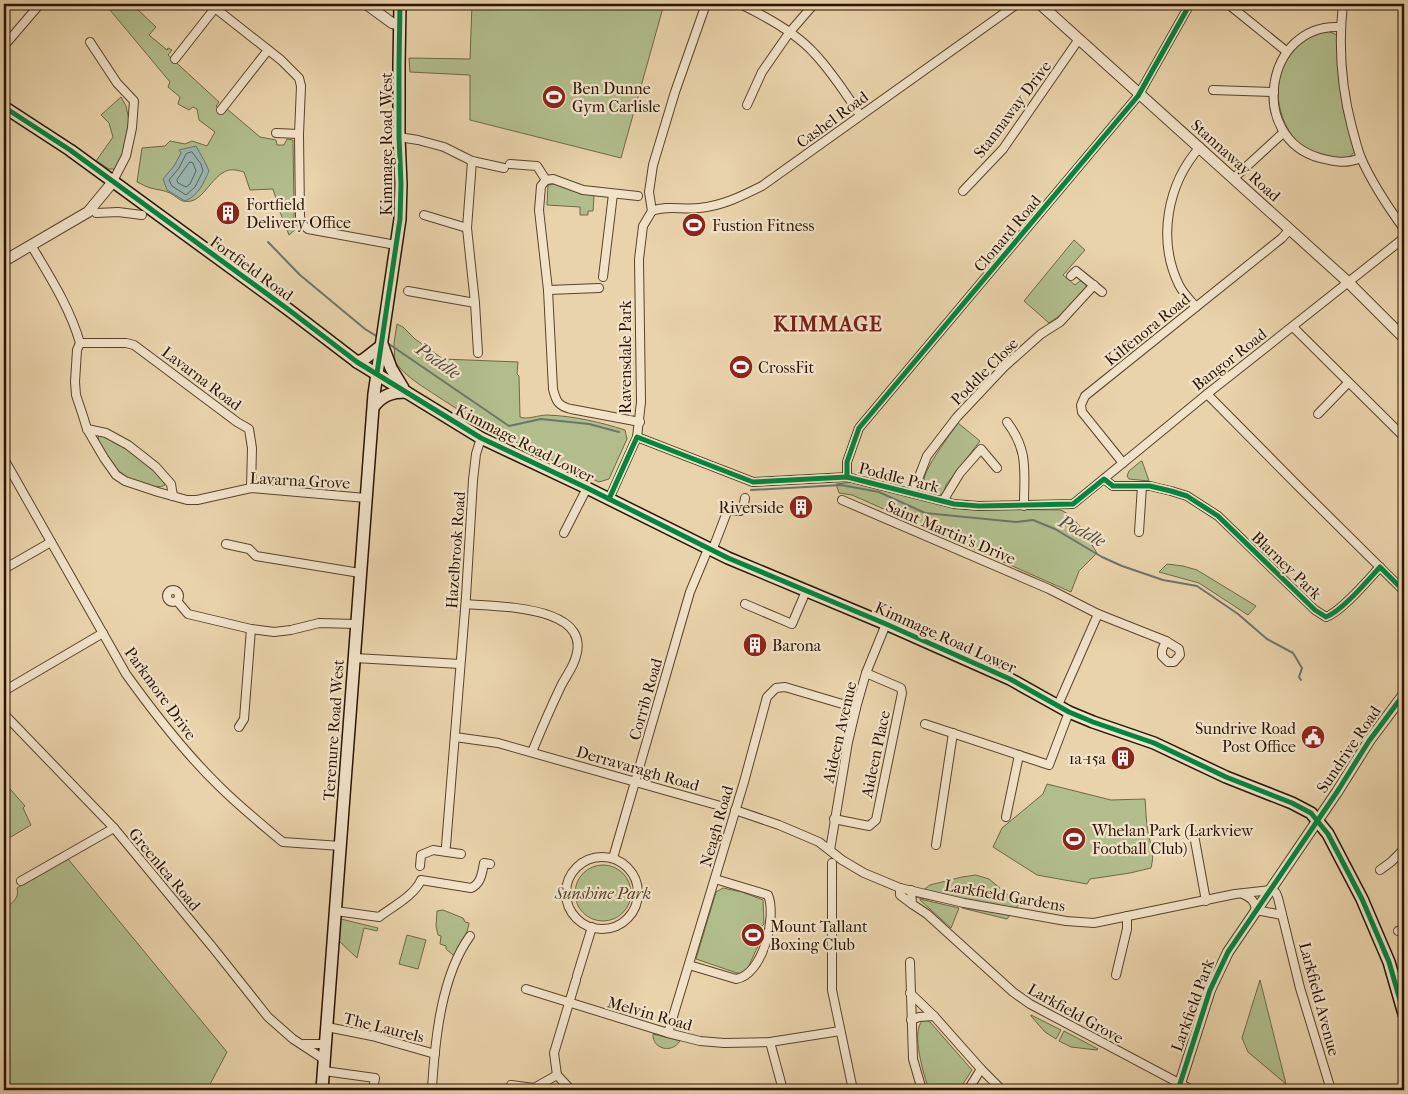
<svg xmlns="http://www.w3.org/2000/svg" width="1408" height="1094" font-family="'IM FELL French Canon',serif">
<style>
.green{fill:#b1be8c;stroke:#6e6846}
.water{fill:#9ab6b2;stroke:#6d756b}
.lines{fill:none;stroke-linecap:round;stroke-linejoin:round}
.shore{stroke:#626459;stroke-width:1}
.stream{stroke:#6d756b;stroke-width:2}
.minor-casing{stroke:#5a432a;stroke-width:10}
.tertiary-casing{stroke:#5a432a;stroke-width:12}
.secondary-casing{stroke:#2a1300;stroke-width:14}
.minor{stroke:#f1e2c8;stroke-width:8}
.tertiary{stroke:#f1e2c8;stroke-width:10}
.secondary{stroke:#f1e2c8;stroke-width:11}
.cycleway-casing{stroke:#f1e2c8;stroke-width:8}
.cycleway{stroke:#00873e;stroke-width:5}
.labels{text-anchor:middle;stroke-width:4.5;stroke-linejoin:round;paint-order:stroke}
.poi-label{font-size:16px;fill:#2a1300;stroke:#f1e2c8;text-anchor:start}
.street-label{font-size:16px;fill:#2a1300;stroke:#f1e2c8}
.park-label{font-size:16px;font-style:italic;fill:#52462a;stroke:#f1e2c8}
.water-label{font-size:18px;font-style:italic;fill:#514c3e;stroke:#f1e2c8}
.district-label{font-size:21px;font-weight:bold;letter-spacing:1px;fill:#7a1f14;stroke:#f1e2c8}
</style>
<rect width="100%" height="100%" fill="#e9d3aa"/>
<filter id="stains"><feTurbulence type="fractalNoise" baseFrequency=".004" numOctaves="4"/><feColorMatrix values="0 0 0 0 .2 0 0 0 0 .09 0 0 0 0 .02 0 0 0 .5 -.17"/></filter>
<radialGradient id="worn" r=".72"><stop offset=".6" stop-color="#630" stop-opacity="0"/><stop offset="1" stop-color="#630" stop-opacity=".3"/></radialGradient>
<g class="green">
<path d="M105,4L134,6L156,27L149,35L167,50L168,48L172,50L168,55L219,102L216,106L224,113L227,109L260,137L276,140L277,145H284L287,139L293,140L294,211V221L297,228L289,235L280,212L273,189L250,190L244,172C240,171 234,169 229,170C210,175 203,206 183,201C179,200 174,195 170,193C164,190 157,190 151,188C146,187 142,184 137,182L142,148L165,146L170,141L185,144L192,141L207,146L215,132L199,120L197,109L193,107L189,110L178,104L180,97L168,87L170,82Z"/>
<path d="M472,4H664L621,158L470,120V75L410,72L409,58L470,59Z"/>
<path d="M1328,31L1337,35L1339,74L1344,111L1356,150C1348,161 1339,161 1326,156C1319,154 1310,152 1304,148C1272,122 1267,65 1304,41C1312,36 1319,32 1328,31Z"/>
<path d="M121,97L126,106L129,120L124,153L115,169H109L96,161L113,137L109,123L101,115Z"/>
<path d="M555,184L594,196L593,211H588V215H580V207L547,205L548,185Z"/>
<path d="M1074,240L1085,250L1063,275L1075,285L1080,281L1086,282V288L1065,312L1049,323L1024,301Z"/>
<path d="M397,324L403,327L415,339L443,359L518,362L517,374L519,376L520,417C528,420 538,415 547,415C574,416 600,422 625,430L627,439L609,479L599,482C543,457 488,430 437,396C422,386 406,377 395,362L394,343Z"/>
<path d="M958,423L980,441L946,485L943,495L926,489C925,487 924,484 924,481C924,468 950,435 958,423Z"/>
<path d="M99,435C118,437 159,468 165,485C155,491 130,480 121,473C112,466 106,454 100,444L98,439Z"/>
<path d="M1141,461H1142L1149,481L1129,479L1127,476L1129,471Z"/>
<path d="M863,481L884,485L945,506L965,509L1061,510C1077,517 1088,539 1097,553L1079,571L1071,592L852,495L839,493L836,484Z"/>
<path d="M1167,564L1183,566L1197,570L1256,606L1248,615L1199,583L1159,572Z"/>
<path d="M4,782L25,806L23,808L31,825L4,841Z"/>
<path d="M1047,784L1111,800L1145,799C1146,810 1146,821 1148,832C1151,848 1155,851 1151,868L1130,873L1090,879L1087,884L1037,875L993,847L1002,828L1043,794Z"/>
<path d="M68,859L227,1052L207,1090H4V910C11,903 20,899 17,888Z"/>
<circle cx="603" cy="893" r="28"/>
<path d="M976,875L989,879L1019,904L1007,919L962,908L960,905L914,897L930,885L962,877Z"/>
<path d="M723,888L742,892L763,900L764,924L760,928L748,926L745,942L758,946L745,974L737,973L696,959L716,892Z"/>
<path d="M920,899L959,908L951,928L920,900Z"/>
<path d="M443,910L463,918L465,922L469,923C468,934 460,944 456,955H453L446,949V946L440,944L441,936L438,935L436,926L437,911Z"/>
<path d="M341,919L378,928L377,931L364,928L357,958L339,941Z"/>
<path d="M407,935L426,940L418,969L399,964Z"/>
<path d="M1260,980L1286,1084L1248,1052L1242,1038Z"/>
<path d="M1031,1015L1061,1030L1056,1039L1045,1032L1031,1016Z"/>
<path d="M926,1020L930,1022L972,1070L959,1090H929C924,1075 911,1034 922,1021Z"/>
<path d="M1064,1031L1098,1049L1097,1050L1071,1047L1059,1041Z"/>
<path d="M653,1034L680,1041C672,1054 652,1049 653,1034Z"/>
</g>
<path class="water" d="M196,146L205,162L209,171C203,184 199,195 185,201L167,190L163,179L174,166L181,153L179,150Z"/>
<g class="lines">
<g class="shore">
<path d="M192,152L201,164L203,171L195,187L186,195L172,186L169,180L179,168L186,154Z"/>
<path d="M190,162L193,163L196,171L190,184L186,187L178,183L177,180Z"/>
</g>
<g class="stream">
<path d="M268,242L300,275L365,329L378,337"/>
<path d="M386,342L509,426L541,419L589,424L619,432"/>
<path d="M751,490L841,485L879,492L925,513L1016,522L1033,520L1055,529L1102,557L1122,566L1163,580L1197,586L1238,614L1267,639L1293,653L1302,668L1299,677L1301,680"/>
</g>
<g class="minor-casing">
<g id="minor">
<path d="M210,4L281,60L299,78L301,86L299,134L300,217L303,225L308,229L396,245"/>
<path d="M740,4C765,16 796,33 814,53C832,72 846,94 860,115"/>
<path d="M1228,4L1286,51"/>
<path d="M1343,4C1338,48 1341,86 1352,128C1355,138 1357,148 1361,158C1372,183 1388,207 1404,229"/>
<path d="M1340,27C1265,23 1247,138 1320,158C1335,162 1346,164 1361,158"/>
<path d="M90,42L117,83L134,101L132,128L126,156L112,183"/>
<path d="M4,46L40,4"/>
<path d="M175,59L215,8"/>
<path d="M1213,90L1274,92"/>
<path d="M747,105L762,72L789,33L814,4"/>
<path d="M221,110L268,50"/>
<path d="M276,133L299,134"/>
<path d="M399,137L418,140L444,147L472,161L504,168"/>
<path d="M472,161L467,228L475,303L478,353"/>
<path d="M510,164L537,166L546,180"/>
<path d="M1234,178L1283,133"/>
<path d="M546,180L541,186L539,210L548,290L553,389C556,401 558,406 571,409L640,422"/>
<path d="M546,180L553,179L583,190L638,196"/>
<path d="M963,191L1003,149L1079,39"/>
<path d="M92,208L96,213L118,212L142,215"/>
<path d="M652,211C666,205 684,210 699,208C722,206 742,196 762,186L1017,4"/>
<path d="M652,211L649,192L653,165L675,92L706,4"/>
<path d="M424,215L467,228"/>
<path d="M31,245C50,277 70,308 80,343L77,350L75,382L76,395L83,416L87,429L104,458L116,475L125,481L158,492L187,500H197L251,488L366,498"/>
<path d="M1071,276L1076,271L1102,292"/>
<path d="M603,277L613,194"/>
<path d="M548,290L599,288"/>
<path d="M408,291L475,303"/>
<path d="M1196,307C1190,300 1183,293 1179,285C1157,240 1167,184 1200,147"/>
<path d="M1293,327L1404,437"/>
<path d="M80,343H126L134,345L237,422L249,429L252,448L251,488"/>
<path d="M1207,394L1298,486L1404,591"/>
<path d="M1318,414L1348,383"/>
<path d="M1007,422C1029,451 1024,471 1024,506"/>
<path d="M87,429L106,433L128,445L156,467L171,484L173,496"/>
<path d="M637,437L753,482L847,477L954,504L979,506L1073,504L1207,394L1404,238"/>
<path d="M4,459L126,674C154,713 184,752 219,786C238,805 259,822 279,839L283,842L341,846"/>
<path d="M1123,463L1082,412L1081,405L1085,396L1282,238L1290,229"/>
<path d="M847,477V462L859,428L1138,96L1190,4"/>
<path d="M1104,479L1113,486H1150L1171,491L1187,496L1218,516L1315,610L1326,617C1342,611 1368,580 1380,567"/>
<path d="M913,492L927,456L957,417L1004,367L1041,334L1060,322L1094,285"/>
<path d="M609,499L637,437L641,402L639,259L643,226L652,211"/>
<path d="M842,500L1049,589L1098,614L1166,641"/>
<path d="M943,501L960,473L981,449L997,468"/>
<path d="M1139,532L1142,486"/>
<path d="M564,533L587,488"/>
<path d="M226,544L249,549L256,556L360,573"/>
<path d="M712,551L727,512L730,510L740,511L743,509L745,498"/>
<path d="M4,569L51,542"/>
<circle cx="173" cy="596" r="6"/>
<path d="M177,601L188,614L251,629L274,632L291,630L319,623L357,624"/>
<path d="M466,604C498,607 598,605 574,662C571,670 565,678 561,686C551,707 541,730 532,752"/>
<path d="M745,604L792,624L806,591"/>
<path d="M1166,641L1179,649L1180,655L1174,662H1168L1162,656V650Z"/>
<path d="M355,658L460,664"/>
<path d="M4,691L103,633"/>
<path d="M1058,705L1098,614"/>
<path d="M4,714L114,828L214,949L268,1017L293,1039L325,1060"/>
<path d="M925,724L1049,765L1069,712"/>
<path d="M239,727L244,719L251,629"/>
<path d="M455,737L498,743L724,807"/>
<path d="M735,810L779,825L819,842L842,860L864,873L900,888L964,903L1066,921L1094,923L1235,894L1271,890L1276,893L1278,898L1300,988L1331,1090"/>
<path d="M1006,817L1019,755"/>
<path d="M834,819L869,826L876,820L902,693L901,688L866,673"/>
<path d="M1194,835L1206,901"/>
<path d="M936,845L953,733"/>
<path d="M446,846L466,597L473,480L476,454L481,438"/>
<path d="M830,850L848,742L856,708L866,673L886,624"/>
<circle cx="602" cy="893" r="36"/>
<path d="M613,858L690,592L708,549"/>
<path d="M832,863V990L853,1090"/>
<path d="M420,866L421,855L433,850L461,854"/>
<path d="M1380,870L1391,862L1404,849"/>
<path d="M21,881L114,828"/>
<path d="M900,888V895L912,904"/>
<path d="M911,890L912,904L927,914L1013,992L1030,1004L1192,1090"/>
<path d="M1243,894C1251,898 1255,901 1256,910L1282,915"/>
<path d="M336,911L379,917C392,907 415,895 421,880L471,888C481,884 482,873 484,863L490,864"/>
<path d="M1398,931L1404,928"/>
<path d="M910,962L913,1059L922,1090"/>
<path d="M689,965L736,979C763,975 777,917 768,895L715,879"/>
<path d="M1116,975L1127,929V916"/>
<path d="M577,976L592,927"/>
<path d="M1395,978L1404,987"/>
<path d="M526,989L668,1033L700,1041L724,1043L770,1042L840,1031"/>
<path d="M910,993L934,1016L981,1069L1002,1090"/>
<path d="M911,1020L919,1017L934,1016"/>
<path d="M327,1027L372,1036L435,1054"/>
<path d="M668,1033L744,782L767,697L776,688L785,687L856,708"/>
<path d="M770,1042L783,1090"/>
<path d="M304,1044H326"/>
<path d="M324,1071L375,1078L373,1090"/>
<path d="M511,1085L534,1088L557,1075"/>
<path d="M432,1088C435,1040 441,976 470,936"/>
<path d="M571,1090L557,1075L554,1053L576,980"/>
<path d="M968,1090L981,1069"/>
</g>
</g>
<g class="tertiary-casing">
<g id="tertiary">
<path d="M366,4L392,23L400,25"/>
<path d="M1040,4L1348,282L1404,338"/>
<path d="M4,261L88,212L112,183"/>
<path d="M1178,1090L1210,990L1228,952L1337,792L1369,741L1404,694"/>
</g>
</g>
<g class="secondary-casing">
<g id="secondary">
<path d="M4,107L70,150L289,310L357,362L481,438L587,488L728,558L886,624L1010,679L1069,712L1093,722L1154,743L1226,777L1292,803L1311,813L1328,834L1362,899L1389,962L1404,1014"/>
<path d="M382,344L391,368L403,388"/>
<path d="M357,362L363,360L381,346"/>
<path d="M374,406C383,395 392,392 406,392"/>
<path d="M322,1090L374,394L400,219L401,184L399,137V65L400,4"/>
</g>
</g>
<use href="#minor" class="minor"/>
<use href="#tertiary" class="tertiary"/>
<use href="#secondary" class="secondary"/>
<g class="cycleway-casing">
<g id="cycleway">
<path d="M4,107L70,150L289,310L357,362L481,438L587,488L728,558L886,624L1010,679L1069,712L1093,722L1154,743L1226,777L1292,803L1311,813L1328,834L1362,899L1389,962L1404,1014"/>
<path d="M377,373L400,219L401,184L399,137V65L400,4"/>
<path d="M847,477V462L859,428L1138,96L1190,4"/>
<path d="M609,499L637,437L753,482L847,477L954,504L979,506L1073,504L1104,479L1113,486H1150L1171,491L1187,496L1218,516L1315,610L1326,617C1342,611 1368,580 1380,567L1404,591"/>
<path d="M1178,1090L1210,990L1228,952L1337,792L1369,741L1404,694"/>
</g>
</g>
<use href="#cycleway" class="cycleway"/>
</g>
<defs>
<g id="stadium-disc" transform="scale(1.25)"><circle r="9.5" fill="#8f2418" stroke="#f1e2c8"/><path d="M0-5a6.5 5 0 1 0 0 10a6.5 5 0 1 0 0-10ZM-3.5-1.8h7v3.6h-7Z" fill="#fff"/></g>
<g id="building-disc" transform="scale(1.25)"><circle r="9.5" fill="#8f2418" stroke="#f1e2c8"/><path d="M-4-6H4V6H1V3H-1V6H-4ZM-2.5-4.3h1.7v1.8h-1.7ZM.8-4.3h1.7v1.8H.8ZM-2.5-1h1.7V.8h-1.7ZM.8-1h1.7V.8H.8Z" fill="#fff"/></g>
<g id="civic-disc" transform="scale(1.25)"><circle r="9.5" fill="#8f2418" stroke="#f1e2c8"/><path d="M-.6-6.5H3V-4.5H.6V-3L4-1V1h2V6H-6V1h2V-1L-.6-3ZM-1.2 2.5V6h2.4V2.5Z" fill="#fff"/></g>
</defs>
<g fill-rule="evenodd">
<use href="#stadium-disc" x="554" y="97"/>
<use href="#building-disc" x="228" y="213"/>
<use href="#stadium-disc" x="694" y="225"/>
<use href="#stadium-disc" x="741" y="367"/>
<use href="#building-disc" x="801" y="507"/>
<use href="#building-disc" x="755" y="645"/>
<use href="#civic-disc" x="1313" y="737"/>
<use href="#building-disc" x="1123" y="758"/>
<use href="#stadium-disc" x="1074" y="839"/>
<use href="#stadium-disc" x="753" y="935"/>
</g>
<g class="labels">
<g class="poi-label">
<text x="572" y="94">Ben Dunne<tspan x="572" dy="18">Gym Carlisle</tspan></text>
<text x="246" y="210">Fortfield<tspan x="246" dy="18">Delivery Office</tspan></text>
<text x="712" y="231">Fustion Fitness</text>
<text x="758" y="373">CrossFit</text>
<text x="784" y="513" text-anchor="end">Riverside</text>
<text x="772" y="651">Barona</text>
<text x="1296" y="734" text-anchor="end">Sundrive Road<tspan x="1296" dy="18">Post Office</tspan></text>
<text x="1106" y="764" text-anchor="end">1a-15a</text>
<text x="1092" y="836">Whelan Park (Larkview<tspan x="1092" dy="18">Football Club)</tspan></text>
<text x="770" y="932">Mount Tallant<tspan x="770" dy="18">Boxing Club</tspan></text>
</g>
<g class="street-label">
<text transform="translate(1012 109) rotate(-53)" y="6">Stannaway Drive</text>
<text transform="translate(832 119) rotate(-36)" y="6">Cashel Road</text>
<text transform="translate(386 144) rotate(-90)" y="6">Kimmage Road West</text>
<text transform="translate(1236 160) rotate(42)" y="6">Stannaway Road</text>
<text transform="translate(1007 233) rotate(-50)" y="6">Clonard Road</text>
<text transform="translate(252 268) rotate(36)" y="6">Fortfield Road</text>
<text transform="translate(1147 329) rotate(-39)" y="6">Kilfenora Road</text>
<text transform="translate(625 357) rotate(-90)" y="6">Ravensdale Park</text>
<text transform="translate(1229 359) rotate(-38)" y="6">Bangor Road</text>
<text transform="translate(984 371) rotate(-45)" y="6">Poddle Close</text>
<text transform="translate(202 378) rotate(37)" y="6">Lavarna Road</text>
<text transform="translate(525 443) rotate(27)" y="6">Kimmage Road Lower</text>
<text transform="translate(899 477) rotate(14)" y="6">Poddle Park</text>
<text transform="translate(300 480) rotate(3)" y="6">Lavarna Grove</text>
<text transform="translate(951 532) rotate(23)" y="6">Saint Martin's Drive</text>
<text transform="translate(455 550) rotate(-86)" y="6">Hazelbrook Road</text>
<text transform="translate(1287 565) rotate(44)" y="6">Blarney Park</text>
<text transform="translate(946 637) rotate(24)" y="6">Kimmage Road Lower</text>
<text transform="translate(161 693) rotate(54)" y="6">Parkmore Drive</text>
<text transform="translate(645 699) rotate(-74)" y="6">Corrib Road</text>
<text transform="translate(333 730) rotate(-86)" y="6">Terenure Road West</text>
<text transform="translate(839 732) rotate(-77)" y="6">Aideen Avenue</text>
<text transform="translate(1348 749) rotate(-56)" y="6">Sundrive Road</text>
<text transform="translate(875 754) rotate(-78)" y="6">Aideen Place</text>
<text transform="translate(638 768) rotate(16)" y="6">Derravaragh Road</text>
<text transform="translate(716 826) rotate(-74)" y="6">Neagh Road</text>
<text transform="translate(165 869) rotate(50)" y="6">Greenlea Road</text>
<text transform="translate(1005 895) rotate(10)" y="6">Larkfield Gardens</text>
<text transform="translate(1320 999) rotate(75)" y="6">Larkfield Avenue</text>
<text transform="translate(1192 1005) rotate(-70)" y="6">Larkfield Park</text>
<text transform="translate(650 1013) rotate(16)" y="6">Melvin Road</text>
<text transform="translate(1076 1013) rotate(29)" y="6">Larkfield Grove</text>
<text transform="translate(384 1027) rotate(14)" y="6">The Laurels</text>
</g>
<g class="park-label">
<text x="603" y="899">Sunshine Park</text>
</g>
<g class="water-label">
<text transform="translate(438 361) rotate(35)" y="6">Poddle</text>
<text transform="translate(1082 531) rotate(27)" y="6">Poddle</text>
</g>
<g class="district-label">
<text x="828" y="331">KIMMAGE</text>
</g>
</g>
<rect width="1408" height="1094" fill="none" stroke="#e9d3aa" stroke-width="20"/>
<rect x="5" y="5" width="1398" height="1084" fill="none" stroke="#2a1300" stroke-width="2.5"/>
<rect x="10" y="10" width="1388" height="1074" fill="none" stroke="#2a1300"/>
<rect width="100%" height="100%" filter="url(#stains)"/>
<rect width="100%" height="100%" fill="url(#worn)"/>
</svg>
